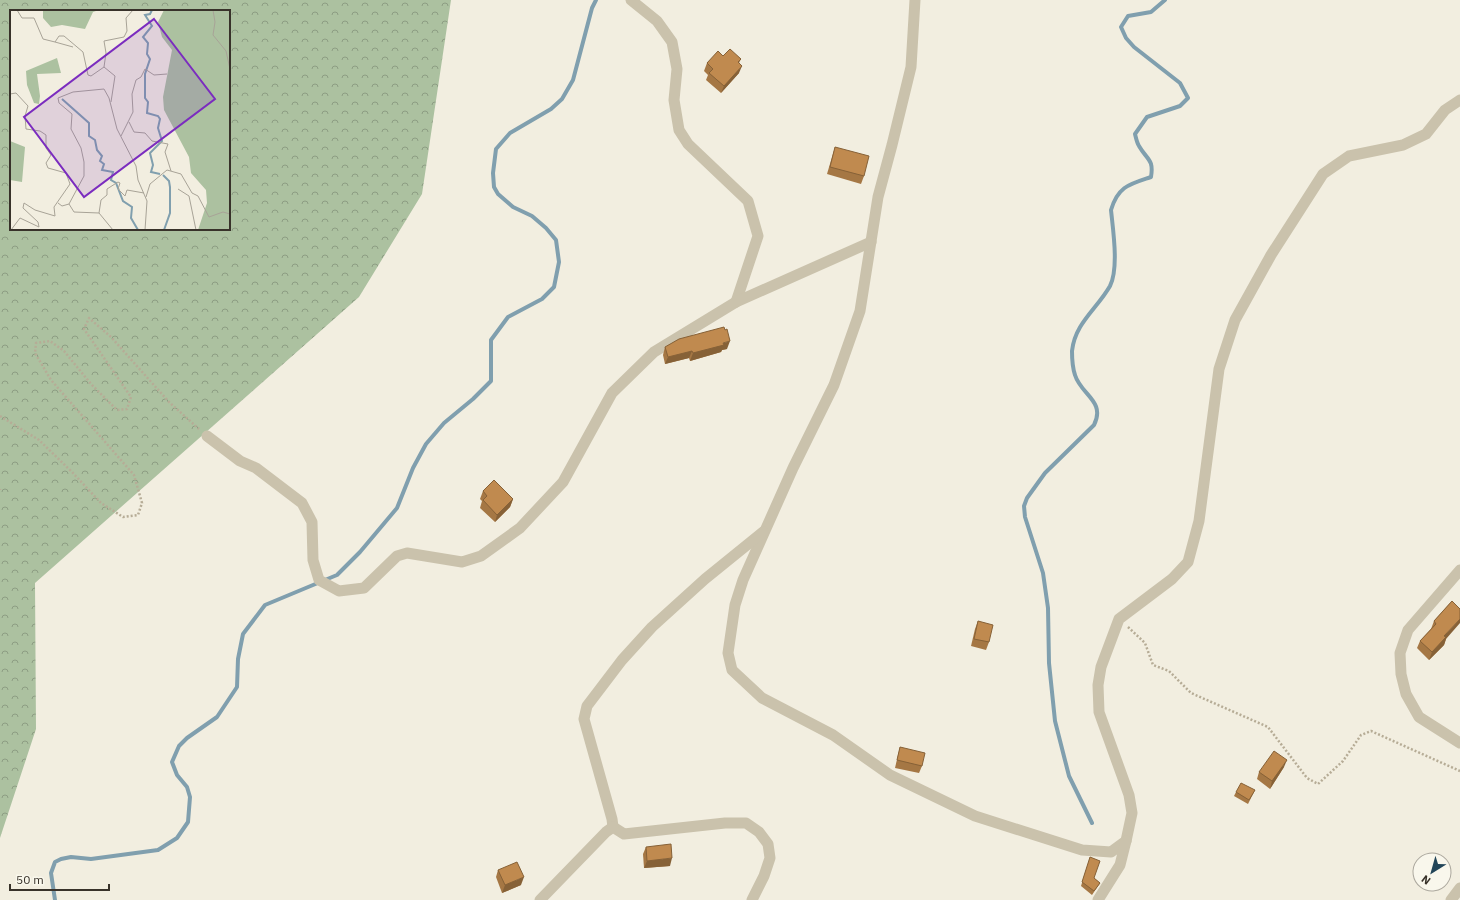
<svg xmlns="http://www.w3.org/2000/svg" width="1460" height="900" font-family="'IBM Plex Sans',sans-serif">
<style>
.forest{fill:url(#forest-crowns);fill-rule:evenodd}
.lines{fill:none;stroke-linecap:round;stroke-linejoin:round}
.stream{stroke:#809fae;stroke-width:4}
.path{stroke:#b6ac96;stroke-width:2.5;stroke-dasharray:2 2;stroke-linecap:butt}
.minor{stroke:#cac2ac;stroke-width:11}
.wall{fill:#a57744}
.shaded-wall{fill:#866137}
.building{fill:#c08a4f;stroke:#866137}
.inset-river{fill:none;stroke:#809fae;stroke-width:2}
.inset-road{fill:none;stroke:#a8a397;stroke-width:1}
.view{fill:#7b2cbf;fill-opacity:0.15;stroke:#7b2cbf;stroke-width:2}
.inset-edge{fill:none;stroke:#38322a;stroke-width:2}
</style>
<defs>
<pattern id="forest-crowns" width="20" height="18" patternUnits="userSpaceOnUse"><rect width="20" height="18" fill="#acc1a0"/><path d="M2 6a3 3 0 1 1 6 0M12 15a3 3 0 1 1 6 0" fill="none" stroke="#8d9d83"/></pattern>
</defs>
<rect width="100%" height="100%" fill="#f2eee0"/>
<path class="forest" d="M0,0H451L422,194L359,297L35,583L36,729L0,838ZM11,11H229V229H11Z"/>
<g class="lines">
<g class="stream">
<path d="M1092,823L1069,776L1055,721L1049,663L1048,608L1043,573L1025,517L1024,506L1027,498L1045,473L1094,425C1106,401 1081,395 1075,375C1073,369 1072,357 1072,351C1075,323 1097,309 1110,286C1119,268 1113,230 1111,210C1118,186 1130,184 1151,177C1154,159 1147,160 1139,146C1137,143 1136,138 1135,134L1147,117L1180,106L1188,98L1180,83L1134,47L1126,38L1121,27L1128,16L1151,12L1165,0"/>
<path d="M55,900L51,873L55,862L61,859L71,857L91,859L158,850L177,838L188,822L190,797L187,787L177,775L172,762L179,746L187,738L217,717L237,687L238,659L243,634L265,605L337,575L360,552L397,508L413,468L426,444L444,423L473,399L491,381V340L508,317L542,299L554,287L559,262L556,240L546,228L532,216L513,207L498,194L494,187L493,173L496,149L510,133L551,109L562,99L573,80L592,8L596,0"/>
</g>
<g class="path">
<path d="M0,416L39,440L72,472L101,503L123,517L138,515L142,503L134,475L51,380L35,353L36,343L50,341L64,351L91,384L117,410L127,409L131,397L84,329L89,318L111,337L169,402L199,429"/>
<path d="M0,489V490"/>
<path d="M1128,627L1145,643L1153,665L1169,671L1191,693L1268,727L1307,778L1318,784L1343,761L1361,735L1371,731L1460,771"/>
</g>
<g class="minor">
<path d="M631,0L657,21L672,42L677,69L674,100L679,130L688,144L748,201L758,236L736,302"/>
<path d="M915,0L911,67L892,145L878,197L860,311L834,385L793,468L743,580L735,605L728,653L732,670L762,698L833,735L890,775L975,816L1082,850L1111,852L1126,841L1132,813L1129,795L1099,712L1098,685L1101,667L1119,619L1172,579L1188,562L1199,521L1219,369L1235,320L1271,255L1323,174L1349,156L1403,145L1426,134L1445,110L1460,100"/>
<path d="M207,436L240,461L256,468L302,503L312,522L313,560L319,580L339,591L364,588L397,556L407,553L462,562L481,556L520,528L563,482L612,393L654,352L736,302L871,242"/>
<path d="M1460,570L1408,630L1400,653L1401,674L1406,694L1419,717L1460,743"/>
<path d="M613,827L612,819L584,719L587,706L622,660L652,627L705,579L763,532"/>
<path d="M613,827L624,834L725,823H746L759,832L768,844L770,858L764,876L752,900"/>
<path d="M540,900L606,832L613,827"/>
<path d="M1098,900L1120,865L1126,841"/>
<path d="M1451,900L1460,888"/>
</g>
</g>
<g class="wall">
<path d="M723,56L741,59L739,63V73L721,93L706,80L708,75L704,71L707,63Z"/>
<path d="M835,147L864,176L861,184L827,174Z"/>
<path d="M665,347L727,349L722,350L721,352L690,361L689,358L665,364L663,355Z"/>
<path d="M483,491L513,499L510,507L495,522L480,508L482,501L480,499Z"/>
<path d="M1452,601L1446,639L1444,645L1429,660L1417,648L1420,641L1431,629L1434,621Z"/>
<path d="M978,621L989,642L986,650L971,646L975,629Z"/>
<path d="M900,747L922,766L919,773L895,768L898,755Z"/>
<path d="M1284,767L1270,789L1257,779L1259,772Z"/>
<path d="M1255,790L1248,804L1234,796L1236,792Z"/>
<path d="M646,847L670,866L644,868L643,854Z"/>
<path d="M1090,857L1094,878L1100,883L1092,895L1081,886Z"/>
<path d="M498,870L521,885L502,893L496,877Z"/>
</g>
<g class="shaded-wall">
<path d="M742,66L739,73L721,93L724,86Z"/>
<path d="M730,341L727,349L722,350L721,352L690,361L693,353Z"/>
<path d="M692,351L689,358L665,364L668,357Z"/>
<path d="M513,499L510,507L495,522L497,515Z"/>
<path d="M1460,619V623L1446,639L1444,645L1429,660L1432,652L1444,636Z"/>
<path d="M1287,760L1284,767L1270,789L1272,781Z"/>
<path d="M672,858L670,866L644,868L647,861Z"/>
<path d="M524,877L521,885L502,893L505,885Z"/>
</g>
<g class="building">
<path d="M730,49L741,59L738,62L742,66L724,86L709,73L713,69L707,63L718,51L723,56Z"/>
<path d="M835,147L869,156L864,176L830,167Z"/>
<path d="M724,327L725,330L727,329L730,341L723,343L724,345L693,353L692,351L668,357L665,347L679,339Z"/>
<path d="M494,480L513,499L497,515L483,500L487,496L483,491Z"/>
<path d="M1452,601L1460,609V619L1444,636L1446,637L1432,652L1420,641L1436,624L1434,621Z"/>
<path d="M978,621L993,625L989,642L974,639Z"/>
<path d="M900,747L925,753L922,766L897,760Z"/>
<path d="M1274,751L1287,760L1272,781L1259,772Z"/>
<path d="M1241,783L1255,790L1249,800L1236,792Z"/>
<path d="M671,844L672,858L647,861L646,847Z"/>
<path d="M1090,857L1100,861L1094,878L1100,883L1094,891L1082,882Z"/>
<path d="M517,862L524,877L505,885L498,870Z"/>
</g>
<g transform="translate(10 10)">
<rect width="220" height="220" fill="#f2eee0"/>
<path d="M33,0H89L83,2L75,19L52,15L41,17L33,8ZM154,0H220V220H188L197,193L196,180L181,163L179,147L154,100L153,87L162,40L152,27L148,12ZM47,48L51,63L27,64L30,86L29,94L24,93L17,75L16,61ZM0,131L15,137L12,172L0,170Z" fill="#acc1a0"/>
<path class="inset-river" d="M142,0L140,4L135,5L142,16L133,27L138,33L137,44L140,49L135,64V88L138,92L137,103L148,106L150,109L148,118L152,131L140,143L143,155L141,162L150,164M52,89L79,113V126L85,130L87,140L92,146L90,151L94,154L92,160L103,162L101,170L106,173L113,191L122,197L121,208L128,220M153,165L159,171L160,177V203L154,220"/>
<path class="inset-road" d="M7,0L12,8H24L33,29L45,32L49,26H54L73,42L78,65L81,66L94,57L96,43L94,31L114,27L117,21L116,8L123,0M203,0L205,12L203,25L216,41L220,59M45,32L63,37M94,57L105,66L101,92M0,84L6,83L18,96L15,106L16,119L30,121L36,125V138L41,145L36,153L38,158L56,163L60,174L44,197L45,206L25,200L14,193L13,198L28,212L29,217L10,208L1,220M119,112L124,122L135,123L142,131L158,134L155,142L161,161M111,126L123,102L122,84L126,70L131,67L135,59L144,65L157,64M168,179L179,186L186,220M136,187L140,174L157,160L171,164L182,183L188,186L199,207L213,202L220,204M48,193L52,196L59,194M59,194L74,166V152L71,138L61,119L62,104L49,93L48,88L63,82L94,79L99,88L107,119L126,156L128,170L137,191L135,220M59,194L64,202L89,203L103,220M89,203L91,190L97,185V179L108,172L110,173L108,179L115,186L117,180L134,183"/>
<path class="view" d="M144,9L205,89L74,187L14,107Z"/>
<rect width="220" height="220" class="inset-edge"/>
</g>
<g transform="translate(1432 872) rotate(217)"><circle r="19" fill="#f9f7ec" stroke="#aca89e"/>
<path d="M0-3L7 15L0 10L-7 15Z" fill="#224558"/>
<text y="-6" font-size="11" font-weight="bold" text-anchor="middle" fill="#38322a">N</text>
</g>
<path d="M10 884v6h99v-6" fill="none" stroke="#38322a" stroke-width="2"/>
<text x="16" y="884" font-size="12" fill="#38322a" stroke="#f9f7ec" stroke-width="3" paint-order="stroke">50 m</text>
</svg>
